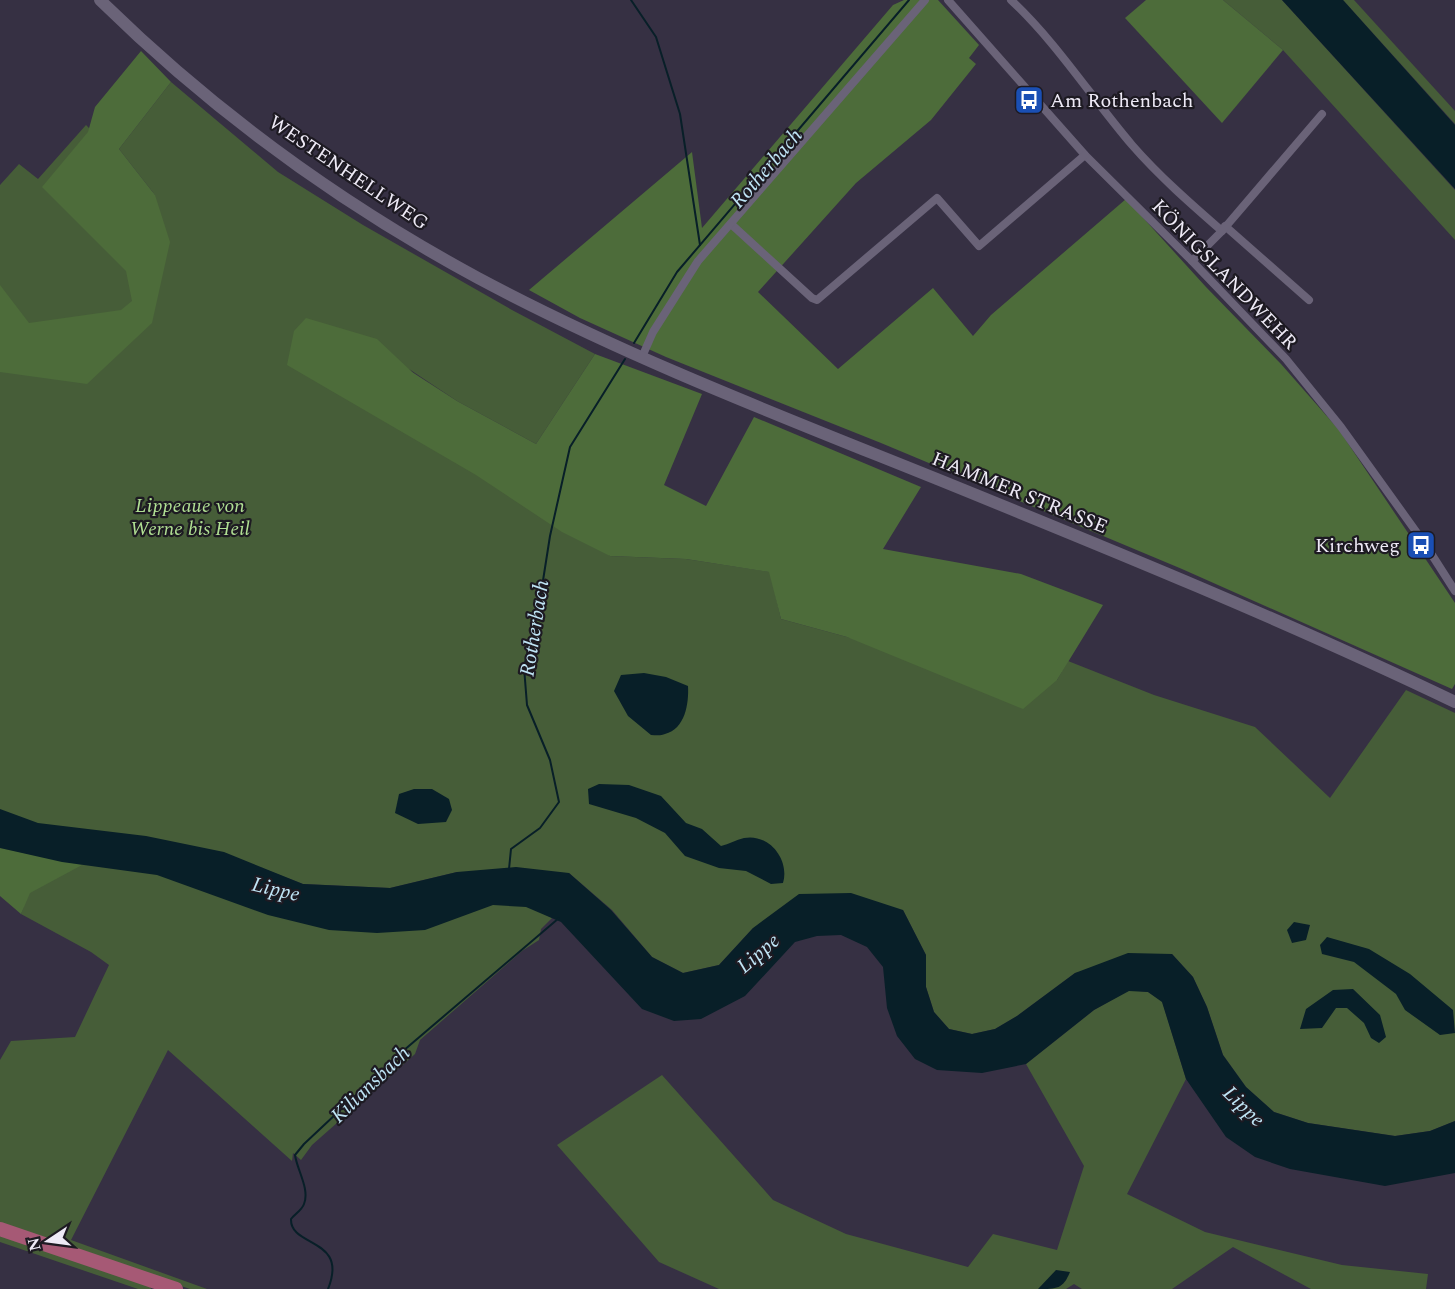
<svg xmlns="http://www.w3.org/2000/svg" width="1455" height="1289" font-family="Spectral,serif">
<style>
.green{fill:#465d38}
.forest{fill:#4d6c3a}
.water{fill:#081f28}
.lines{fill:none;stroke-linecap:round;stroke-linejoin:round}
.stream{stroke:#081f28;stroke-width:2}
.street{stroke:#6a6378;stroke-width:8}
.secondary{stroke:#6a6378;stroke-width:12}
.primary{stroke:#a65975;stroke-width:14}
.labels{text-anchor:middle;stroke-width:4.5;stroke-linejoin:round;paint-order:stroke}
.poi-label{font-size:20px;fill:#eeeaf6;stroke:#1d1a22;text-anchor:start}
.street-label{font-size:20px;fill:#eeeaf6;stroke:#1d1a22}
.park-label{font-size:20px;font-style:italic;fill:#b0df93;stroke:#1d1a22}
.water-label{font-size:21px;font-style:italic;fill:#bfe4f5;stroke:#1d1a22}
</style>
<rect width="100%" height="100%" fill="#363043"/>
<g class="green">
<path d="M1223,0H1282L1455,190V240L1283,50Z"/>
<path d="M1343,0H1354L1455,111V124Z"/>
<path d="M171,82L278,172L363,225L512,310L595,354L536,444L457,401L409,369L610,556L686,559L770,572L781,619L847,637L1057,680L1068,661L1154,695L1255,727L1330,798L1406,690L1455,713V1121L1430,1131L1395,1136L1308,1123L1274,1112L1246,1087L1223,1055L1207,1007L1193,977L1172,954L1075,973L1017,1016L995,1029L972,1034L949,1029L934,1012L926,987V955L903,910L753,928L719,965L683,973L652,957L612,910L569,873L457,872L390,888L303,884L259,867L245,893L490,885L552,918L541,929L539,940L522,951L420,1040L415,1054L312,1145L301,1160L293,1153L292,1161L168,1050L71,1240L207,1289H190L74,1250L71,1244L60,1245L0,1225V1060L11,1041L75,1037L109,965L91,952L21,914L24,906L0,891V185L19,164L38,179L86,125L155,195L119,149Z"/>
<path d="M1129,990L1148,992L1162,1001L1186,1079L1127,1194L1205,1232L1342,1265L1428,1274L1426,1289H1311L1233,1247L1172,1289H1082L1074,1284L1066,1289H719L659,1262L557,1145L662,1075L773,1200L846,1234L968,1267L993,1234L1057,1250L1084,1166L1026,1064L1094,1010Z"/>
<path d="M0,1233L150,1284L151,1289H138L0,1242Z"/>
</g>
<g class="forest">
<path d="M904,0H938L979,45L969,58L976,64L931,120L856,183L758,292L838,369L933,288L973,336L991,315L1126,199L1206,287L1281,364L1339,430L1453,600L1455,603V684L1452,689L1182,569L881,443L666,357L580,318L529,290L692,152L702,228L893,5Z"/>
<path d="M1146,0H1223L1283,50L1222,123L1125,18Z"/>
<path d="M141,51L171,82L119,149L155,195L170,242L152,323L87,384L0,372V285L29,323L121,310L132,301L126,271L42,187L88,132L95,107Z"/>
<path d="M306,318L377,339L412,372L457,401L536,444L595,354L702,394L664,485L706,506L754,417L921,487L883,549L1021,574L1103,605L1057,680L1023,709L847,637L781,619L769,572L686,559L610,556L562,532L476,475L287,365L294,331Z"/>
<path d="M0,848L82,865L30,893L21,914L0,896Z"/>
</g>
<g class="water">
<path d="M1282,0H1343L1455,125V189Z"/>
<path d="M644,673L666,677L688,686C689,704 685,729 665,734C661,736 655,735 651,735L628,716L614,691L621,675Z"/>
<path d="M599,784L629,785L661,796L686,823L702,829L721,846C729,844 736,840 744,838C769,833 790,860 783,883L771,884L746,871L719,868L685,856L665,833L636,818L589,804L588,789Z"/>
<path d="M414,789H432L449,799L452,810L446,822L418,824L395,813L399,794Z"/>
<path d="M0,809L38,823L146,836L224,852L303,884L390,888L457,872L516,867L569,873L611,910L652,957L683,973L719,965L753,928L799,894L851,893L903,910L926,955V987L934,1012L949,1029L972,1034L995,1029L1017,1016L1075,973L1128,953L1172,954L1193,977L1207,1007L1223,1055L1246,1087L1274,1112L1308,1123L1395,1136L1430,1131L1455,1121V1173L1385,1186L1290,1169L1255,1157L1226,1137L1186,1079L1162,1002L1148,992L1129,991L1094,1010L1026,1064L982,1073L937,1070L915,1059L897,1036L887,1008L883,967L867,947L841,935L817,936L795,942L745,996L701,1019L674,1021L642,1009L561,922L526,907L493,905L425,930L377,933L329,930L268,915L157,875L62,862L0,848Z"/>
<path d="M1294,922L1310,925L1306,940L1292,943L1287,930Z"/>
<path d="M1327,937L1369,949L1410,974L1453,1010L1455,1033L1440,1035L1405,1010L1396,994L1354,962L1322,954L1320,945Z"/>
<path d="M1353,989L1380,1015L1386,1037L1379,1043L1371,1038L1364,1023L1347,1008H1336L1322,1028L1300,1029L1306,1009L1333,990Z"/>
<path d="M1056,1270L1070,1272C1063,1289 1057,1289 1038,1289Z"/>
</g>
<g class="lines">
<g class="stream">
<path d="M631,0L656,37L680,114L700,245"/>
<path d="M634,343L677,272L909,0"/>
<path d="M509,869L511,849L540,828L559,802L550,760L527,705L524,667L539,606L550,536L570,447L625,359"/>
<path d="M328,1289C349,1237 290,1248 291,1219C295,1214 302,1210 304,1204C310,1189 297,1170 295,1155L304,1144L403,1051L559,918"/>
</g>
<g class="street">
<path d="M948,0L1085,155L1192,261L1286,359L1341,427L1425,544L1455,591"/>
<path d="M1011,0C1057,43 1091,97 1132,145C1159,176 1191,204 1222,231"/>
<path d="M731,224L812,298L817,300L937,198L979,246L1085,155"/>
<path d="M1225,226L1309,300"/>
<path d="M1192,261L1222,231L1322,114"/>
<path d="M642,357L653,332L698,261L925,0"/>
</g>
<path class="secondary" d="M100,0C212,110 341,204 478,278C626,357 783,417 937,479C1112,550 1286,621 1455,702"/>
<path class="primary" d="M0,1229L176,1289"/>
</g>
<defs>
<g id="bus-square" transform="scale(1.5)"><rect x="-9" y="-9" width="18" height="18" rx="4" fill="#1a4fb4" stroke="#1d1a22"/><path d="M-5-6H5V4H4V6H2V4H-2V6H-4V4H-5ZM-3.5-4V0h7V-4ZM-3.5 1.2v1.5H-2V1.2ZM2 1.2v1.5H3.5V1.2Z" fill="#fff"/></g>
</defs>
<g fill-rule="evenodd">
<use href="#bus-square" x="1029" y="100"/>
<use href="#bus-square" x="1421" y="545"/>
</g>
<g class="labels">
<g class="poi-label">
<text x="1050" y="107">Am Rothenbach</text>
<text x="1400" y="552" text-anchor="end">Kirchweg</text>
</g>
<g class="street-label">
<text transform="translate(349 172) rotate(34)" y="7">WESTENHELLWEG</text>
<text transform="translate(1225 274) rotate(46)" y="7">KÖNIGSLANDWEHR</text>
<text transform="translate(1020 492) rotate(22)" y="7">HAMMER STRASSE</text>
</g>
<g class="park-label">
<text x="190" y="512">Lippeaue von<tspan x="190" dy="23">Werne bis Heil</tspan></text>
</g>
<g class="water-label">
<text transform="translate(766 168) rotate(-49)" y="7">Rotherbach</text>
<text transform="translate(534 628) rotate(-81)" y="7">Rotherbach</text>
<text transform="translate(276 889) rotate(13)" y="7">Lippe</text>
<text transform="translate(758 953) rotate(-41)" y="7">Lippe</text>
<text transform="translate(370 1084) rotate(-44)" y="7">Kiliansbach</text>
<text transform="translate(1244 1106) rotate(44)" y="7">Lippe</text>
</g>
</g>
<g transform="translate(48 1241) rotate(257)" stroke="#1d1a22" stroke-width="4.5" paint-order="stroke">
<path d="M0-4.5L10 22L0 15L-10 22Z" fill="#eeeaf6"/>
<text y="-9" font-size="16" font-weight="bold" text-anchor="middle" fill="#eeeaf6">N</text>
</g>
</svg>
